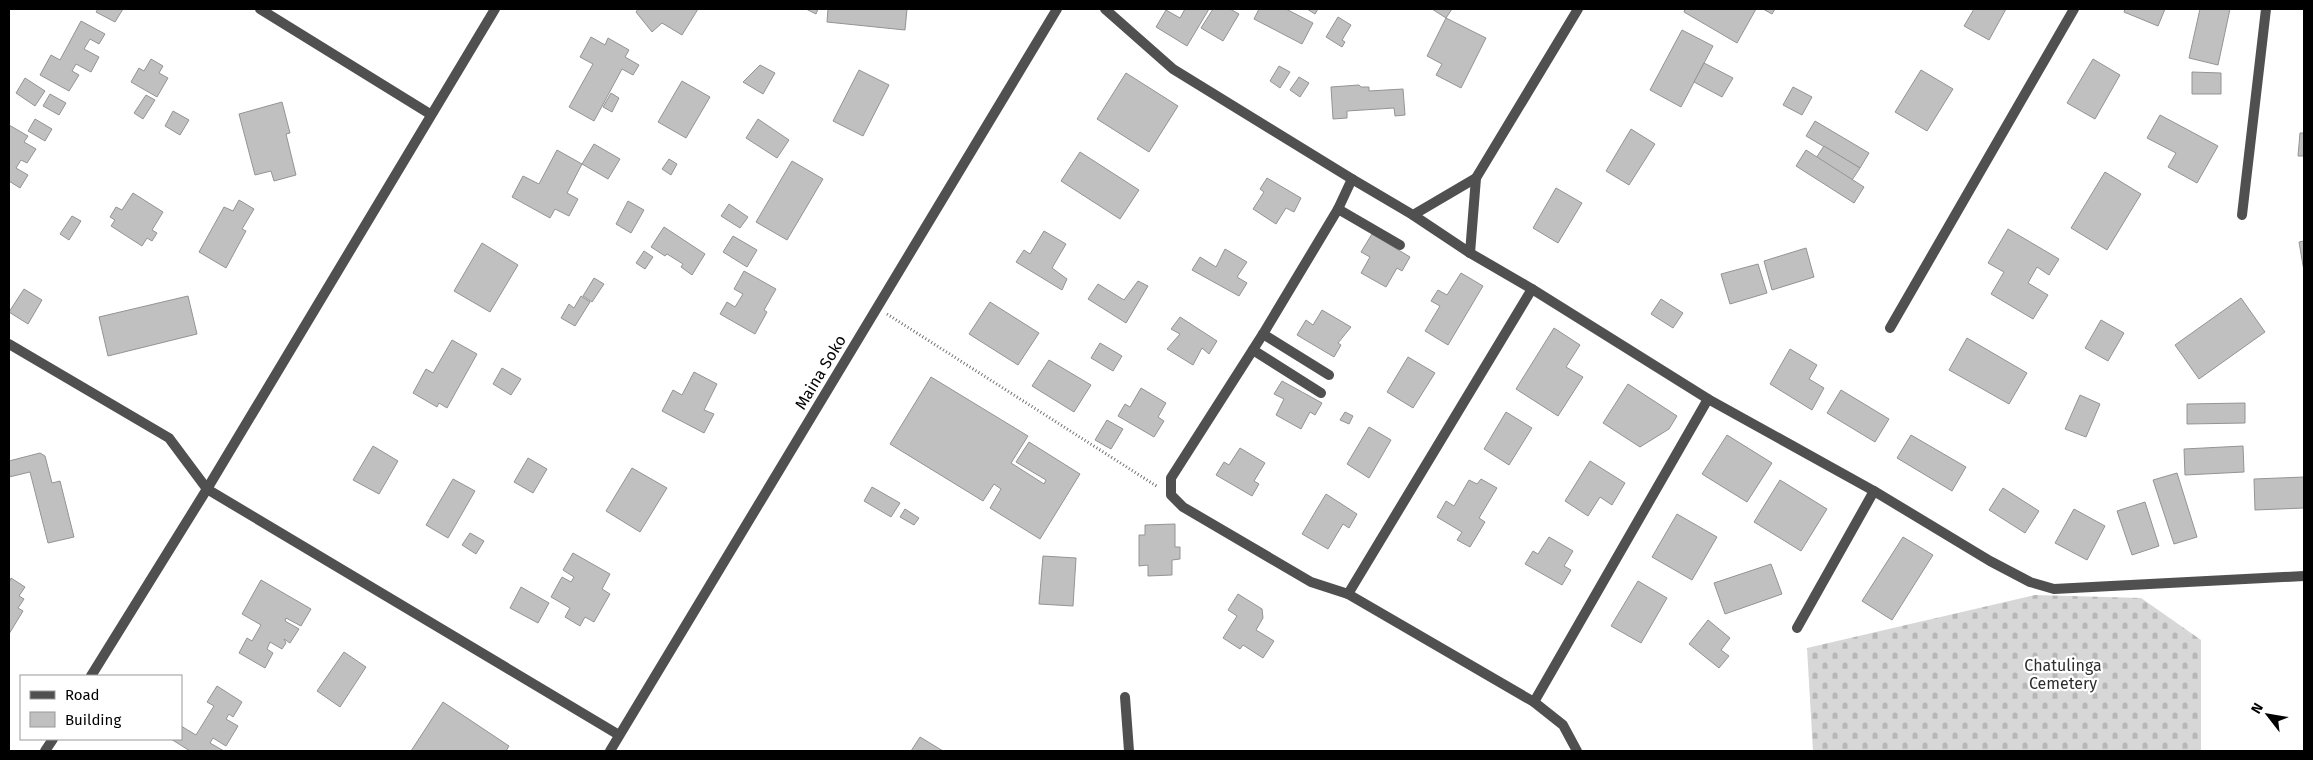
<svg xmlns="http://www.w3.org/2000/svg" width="2313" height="760" font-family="'Fira Sans',sans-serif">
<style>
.cemetery{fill:url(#cemetery-stones)}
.building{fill:#c0c0c0;stroke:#949494}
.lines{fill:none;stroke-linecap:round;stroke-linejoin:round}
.path{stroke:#727272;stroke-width:3;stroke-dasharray:1 2.5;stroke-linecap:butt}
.service{stroke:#505050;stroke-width:10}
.minor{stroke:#505050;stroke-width:10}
.tertiary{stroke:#505050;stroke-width:10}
.labels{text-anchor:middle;stroke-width:4.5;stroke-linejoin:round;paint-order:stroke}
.street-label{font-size:16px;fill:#000;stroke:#fff}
.park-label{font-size:16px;fill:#2e2e2e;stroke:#fff}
</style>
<defs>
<pattern id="cemetery-stones" width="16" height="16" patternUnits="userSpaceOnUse" patternTransform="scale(1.25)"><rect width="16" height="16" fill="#d7d7d7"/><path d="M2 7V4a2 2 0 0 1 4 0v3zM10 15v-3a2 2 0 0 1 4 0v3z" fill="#b7b7b7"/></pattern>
</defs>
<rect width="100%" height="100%" fill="#fff"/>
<path class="cemetery" d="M2035,595L2141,598L2201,640V751H1813L1807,648Z"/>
<g class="building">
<path d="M98,9H123L115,22L96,12Z"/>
<path d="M638,9H698L682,35L662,23L652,32L636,12Z"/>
<path d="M806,9H818L816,14Z"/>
<path d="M828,9H907L905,30L827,22Z"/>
<path d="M1185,9H1209L1187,46L1156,27L1166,10L1180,18Z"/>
<path d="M1213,9H1230L1239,14L1223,41L1201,28Z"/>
<path d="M1259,9H1286L1313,23L1302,44L1254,19Z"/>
<path d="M1307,9H1318L1315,14Z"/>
<path d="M1432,9H1452L1446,18Z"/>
<path d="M1685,9H1756L1737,43L1684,12Z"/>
<path d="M1763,9H1775L1772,14Z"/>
<path d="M1974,9H2006L1989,40L1964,26Z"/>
<path d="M2125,9H2165L2158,26L2124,12Z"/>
<path d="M2200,9H2230L2218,65L2189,58Z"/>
<path d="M1338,17L1351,25L1342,40L1345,42L1342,47L1326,37Z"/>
<path d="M1446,18L1486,38L1461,88L1436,75L1442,64L1427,56Z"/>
<path d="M81,21L105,34L99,44L90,39L84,49L99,57L91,72L76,64L72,71L79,75L69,91L40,75L51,55L60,60Z"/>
<path d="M1682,30L1713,46L1681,107L1650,90Z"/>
<path d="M591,37L605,45L608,38L629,50L625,57L639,65L633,75L622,69L594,121L569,107L593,64L580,57Z"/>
<path d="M151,59L163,66L159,73L168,78L157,97L131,82L139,68L144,71Z"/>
<path d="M2093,59L2120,75L2095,119L2067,103Z"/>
<path d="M1704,63L1733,78L1722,97L1694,82Z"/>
<path d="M760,65L775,73L763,94L743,82Z"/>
<path d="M1279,66L1290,72L1280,88L1270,81Z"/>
<path d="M859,70L889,85L863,136L833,121Z"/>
<path d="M1921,70L1953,89L1927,131L1895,112Z"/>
<path d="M2192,72L2221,73V94H2192Z"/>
<path d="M1126,73L1178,106L1149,152L1097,119Z"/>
<path d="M1299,77L1309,83L1300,97L1290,90Z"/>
<path d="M25,78L45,91L35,106L16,93Z"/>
<path d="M682,81L710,97L686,138L658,122Z"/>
<path d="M1359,85L1361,87H1369V91L1403,89L1405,115L1395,116L1394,108L1347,111V118L1333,119L1331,87Z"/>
<path d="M1793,87L1812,97L1802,115L1783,105Z"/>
<path d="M611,93L619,98L612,112L603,107Z"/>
<path d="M50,94L66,103L59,115L43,106Z"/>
<path d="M146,95L155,100L143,119L134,113Z"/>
<path d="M282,102L290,133L286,134L296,175L274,181L271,171L255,175L239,114Z"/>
<path d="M173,111L189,120L180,135L165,126Z"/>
<path d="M2160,115L2218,146L2197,183L2168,167L2176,153L2147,138Z"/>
<path d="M35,119L52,129L45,141L28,131Z"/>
<path d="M758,119L789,140L777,158L746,138Z"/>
<path d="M1815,121L1869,153L1860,168L1806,136Z"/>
<path d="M9,125L28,136L24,142L36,149L27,163L21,160L16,168L28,175L20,188L9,181Z"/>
<path d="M1631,129L1655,144L1629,185L1606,171Z"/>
<path d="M2300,133H2304V156H2298Z"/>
<path d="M594,144L620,159L608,179L582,164Z"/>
<path d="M1824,146L1860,168L1852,180L1816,158Z"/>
<path d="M557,150L582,164L567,193L578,199L569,216L555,209L550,218L512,197L523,176L539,184Z"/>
<path d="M1806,150L1864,187L1854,203L1796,166Z"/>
<path d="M1080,152L1139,190L1120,219L1061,181Z"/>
<path d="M669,159L677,164L671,175L662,169Z"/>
<path d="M792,161L823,179L787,240L756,222Z"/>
<path d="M2105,172L2141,194L2107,250L2071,228Z"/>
<path d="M1267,178L1301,198L1294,212L1286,208L1276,224L1253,209L1264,192L1260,189Z"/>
<path d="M1556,188L1582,203L1558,243L1533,228Z"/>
<path d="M133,193L163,212L152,230L157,233L152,241L147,238L142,246L111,226L115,220L110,217L116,207L122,210Z"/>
<path d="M239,200L254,209L242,229L246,231L226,268L199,252L224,207L233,211Z"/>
<path d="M628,201L644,210L631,233L616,224Z"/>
<path d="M729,204L748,217L740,228L721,216Z"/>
<path d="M72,216L81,221L69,240L60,234Z"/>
<path d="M664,227L705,254L692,275L681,267L683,264L667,254L665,256L651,247Z"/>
<path d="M2008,229L2059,259L2049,275L2037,267L2028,283L2048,295L2033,319L1991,294L2004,272L1988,263Z"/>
<path d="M1044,231L1066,244L1052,268L1067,279L1062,290L1016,262L1024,250L1030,254Z"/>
<path d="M1372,234L1410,257L1402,271L1397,268L1386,287L1361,273L1370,257L1361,252Z"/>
<path d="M733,236L757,250L747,267L723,252Z"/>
<path d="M2304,241V271L2299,242Z"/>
<path d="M482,243L518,265L490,312L454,291Z"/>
<path d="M1806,248L1814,277L1772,290L1764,261Z"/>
<path d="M1225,249L1247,262L1237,277L1247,283L1239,296L1192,270L1200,257L1216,267Z"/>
<path d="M644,251L653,257L645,269L636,263Z"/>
<path d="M1758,264L1767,293L1730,304L1721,274Z"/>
<path d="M744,271L776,289L764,310L767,312L755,334L720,314L727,302L735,307L743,294L734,289Z"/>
<path d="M1461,273L1483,286L1448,345L1425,331L1440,306L1431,301L1438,290L1447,295Z"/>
<path d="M594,278L604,284L592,302L583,296Z"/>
<path d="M1138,281L1148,286L1126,323L1088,299L1098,284L1124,300Z"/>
<path d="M24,289L42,300L28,324L9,312Z"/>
<path d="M188,296L197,334L108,356L99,317Z"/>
<path d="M581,296L590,302L575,326L561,318L569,304L574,308Z"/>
<path d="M2241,298L2265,332L2199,379L2175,345Z"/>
<path d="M1661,299L1683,313L1673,328L1651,314Z"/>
<path d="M990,302L1039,333L1018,365L969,334Z"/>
<path d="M1322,310L1351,327L1338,343L1341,345L1334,357L1297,335L1306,320L1313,325Z"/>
<path d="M1180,317L1217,341L1209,354L1202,348L1193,365L1167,349L1180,334L1171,329Z"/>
<path d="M2101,320L2124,333L2108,361L2085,348Z"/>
<path d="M1554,328L1580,345L1566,367L1583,377L1558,416L1516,389Z"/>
<path d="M1967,338L2027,373L2009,404L1949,370Z"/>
<path d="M452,340L477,354L447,408L439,403L437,407L413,393L426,369L433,373Z"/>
<path d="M1100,343L1122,356L1113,371L1091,358Z"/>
<path d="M1790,349L1817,365L1809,379L1824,388L1812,410L1770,384Z"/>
<path d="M1408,357L1435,373L1413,408L1387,392Z"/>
<path d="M1049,360L1091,385L1074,412L1032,386Z"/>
<path d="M502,368L521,379L511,395L493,384Z"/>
<path d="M694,372L717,384L704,410L714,414L704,433L662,411L673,390L682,395Z"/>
<path d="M931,377L1028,436L1011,463L1044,484L1046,480L1016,462L1029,442L1080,474L1040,539L990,508L1001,489L994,484L983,501L890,444Z"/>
<path d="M1282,381L1322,403L1315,415L1310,412L1301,429L1276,415L1284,399L1274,394Z"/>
<path d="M1628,384L1677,416L1669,429L1640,447L1603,423Z"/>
<path d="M1141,388L1166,403L1158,417L1164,421L1154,437L1118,416L1125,404L1130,407Z"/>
<path d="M1841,390L1889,419L1875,442L1827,413Z"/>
<path d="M2080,395L2100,404L2086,437L2065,429Z"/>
<path d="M2245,403V423L2187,424V404Z"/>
<path d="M1345,412L1353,416L1349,424L1340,420Z"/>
<path d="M1506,412L1532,428L1509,465L1484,449Z"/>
<path d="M1107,420L1123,429L1111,449L1095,440Z"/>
<path d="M1369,427L1391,440L1369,478L1347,464Z"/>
<path d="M1727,435L1772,463L1747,502L1702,474Z"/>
<path d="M1911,435L1966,467L1952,491L1897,458Z"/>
<path d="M373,446L398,461L379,494L353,480Z"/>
<path d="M2243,446L2244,472L2185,475L2184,449Z"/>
<path d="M1240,448L1265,463L1254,481L1259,484L1252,496L1216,475L1224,462L1229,465Z"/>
<path d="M40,453L45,456L52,483L60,481L74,537L48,543L30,472L9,477V461Z"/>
<path d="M528,458L547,469L533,493L514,482Z"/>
<path d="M1590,461L1625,483L1612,505L1600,497L1588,516L1565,501Z"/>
<path d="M632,468L667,488L640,532L606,511Z"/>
<path d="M2177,473L2197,537L2174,544L2153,480Z"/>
<path d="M2304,477V508L2255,510L2254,479Z"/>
<path d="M453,479L475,491L448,538L426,525Z"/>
<path d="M1481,479L1497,488L1479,518L1485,522L1470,547L1457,540L1462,532L1437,517L1446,501L1454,506L1469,480L1477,484Z"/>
<path d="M1780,480L1827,509L1801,551L1754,522Z"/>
<path d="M872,487L900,503L891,517L864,501Z"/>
<path d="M2003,488L2039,511L2025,533L1989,510Z"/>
<path d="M1326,494L1357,514L1349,528L1343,524L1328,549L1302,534Z"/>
<path d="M2145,502L2159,546L2132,555L2117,511Z"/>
<path d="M905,509L919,518L914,525L900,517Z"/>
<path d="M2074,509L2105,526L2087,560L2055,543Z"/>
<path d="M1677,514L1717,537L1692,580L1652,557Z"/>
<path d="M1175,524V547H1180V559L1172,560V575L1148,576V565L1139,566V535H1145V525Z"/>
<path d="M470,533L484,541L476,554L462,545Z"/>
<path d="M1549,537L1573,551L1564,566L1571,570L1562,585L1525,564L1533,551L1538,554Z"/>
<path d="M1903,537L1933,555L1892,620L1862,601Z"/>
<path d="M573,553L610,574L602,589L610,594L594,622L585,617L580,626L565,617L570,608L551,597L562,577L571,582L574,577L563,570Z"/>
<path d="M1043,556L1076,558L1073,606L1039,604Z"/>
<path d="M1771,564L1782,594L1725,614L1714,583Z"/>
<path d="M11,578L25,587L19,596L24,599L18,608L23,611L9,634V583Z"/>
<path d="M261,580L311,609L301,626L286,618L285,621L299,629L290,643L284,639L286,643L282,649L270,642L267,649L273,653L265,668L239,653L247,638L252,641L261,625L242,614Z"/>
<path d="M1638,581L1667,598L1641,643L1611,626Z"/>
<path d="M521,587L549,603L538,623L510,608Z"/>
<path d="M1238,594L1262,609L1263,618L1256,630L1274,641L1263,658L1243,645L1240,649L1223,638L1237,616L1228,610Z"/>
<path d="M1708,620L1730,638L1721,650L1729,656L1719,668L1689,644Z"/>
<path d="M344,652L366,667L340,707L317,691Z"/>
<path d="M217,686L242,702L233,717L229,714L226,719L238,726L226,746L213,738L210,743L224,751H190L171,739H181V726L196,735L214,706L207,702Z"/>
<path d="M443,702L509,746L506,751H411Z"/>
<path d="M920,737L943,751H911Z"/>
</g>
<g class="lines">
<path class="path" d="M887,314L1158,487"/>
<g class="service">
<path d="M1338,209L1400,245"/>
<path d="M1263,334L1329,375"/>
<path d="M1253,350L1321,393"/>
</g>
<g class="minor">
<path d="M260,9L430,114"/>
<path d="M1105,9L1173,69L1352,179L1413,215L1470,253L1532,289L1708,399L1874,491L1990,561L2030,582L2054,589L2304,576"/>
<path d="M1352,179L1338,209L1263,334L1171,478V495L1183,507L1311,582L1348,594L1534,702L1563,725L1577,751"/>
<path d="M1413,215L1476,178"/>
<path d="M2242,215L2266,9"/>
<path d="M1470,253L1476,178L1578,9"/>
<path d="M1890,328L2074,9"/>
<path d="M9,344L169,438L207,489L619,735"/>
<path d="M1348,594L1532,289"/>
<path d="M1797,628L1874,491"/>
<path d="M91,676L207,489L495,9"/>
<path d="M1125,697L1129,751"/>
<path d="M1534,702L1708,399"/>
<path d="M45,751L53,739"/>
</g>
<path class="tertiary" d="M610,751L1057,9"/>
</g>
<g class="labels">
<g class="street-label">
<text transform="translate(820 372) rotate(-59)" y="6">Maina Soko</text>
</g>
<g class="park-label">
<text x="2063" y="671">Chatulinga<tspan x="2063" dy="18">Cemetery</tspan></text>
</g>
</g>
<rect width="2313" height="760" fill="none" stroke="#000000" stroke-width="20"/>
<rect x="20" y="675" width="162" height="65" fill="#ffffff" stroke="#999999"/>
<rect x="30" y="691" width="25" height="8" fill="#505050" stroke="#999999"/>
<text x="65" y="700" font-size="15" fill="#000000">Road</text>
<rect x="30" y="712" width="25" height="15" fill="#c0c0c0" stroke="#999999"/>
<text x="65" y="725" font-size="15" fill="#000000">Building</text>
<g transform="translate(2268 715) rotate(301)" stroke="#ffffff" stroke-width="4" paint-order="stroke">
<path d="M0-4L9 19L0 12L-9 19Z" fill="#000000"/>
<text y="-8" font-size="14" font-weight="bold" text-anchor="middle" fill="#000000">N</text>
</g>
</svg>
